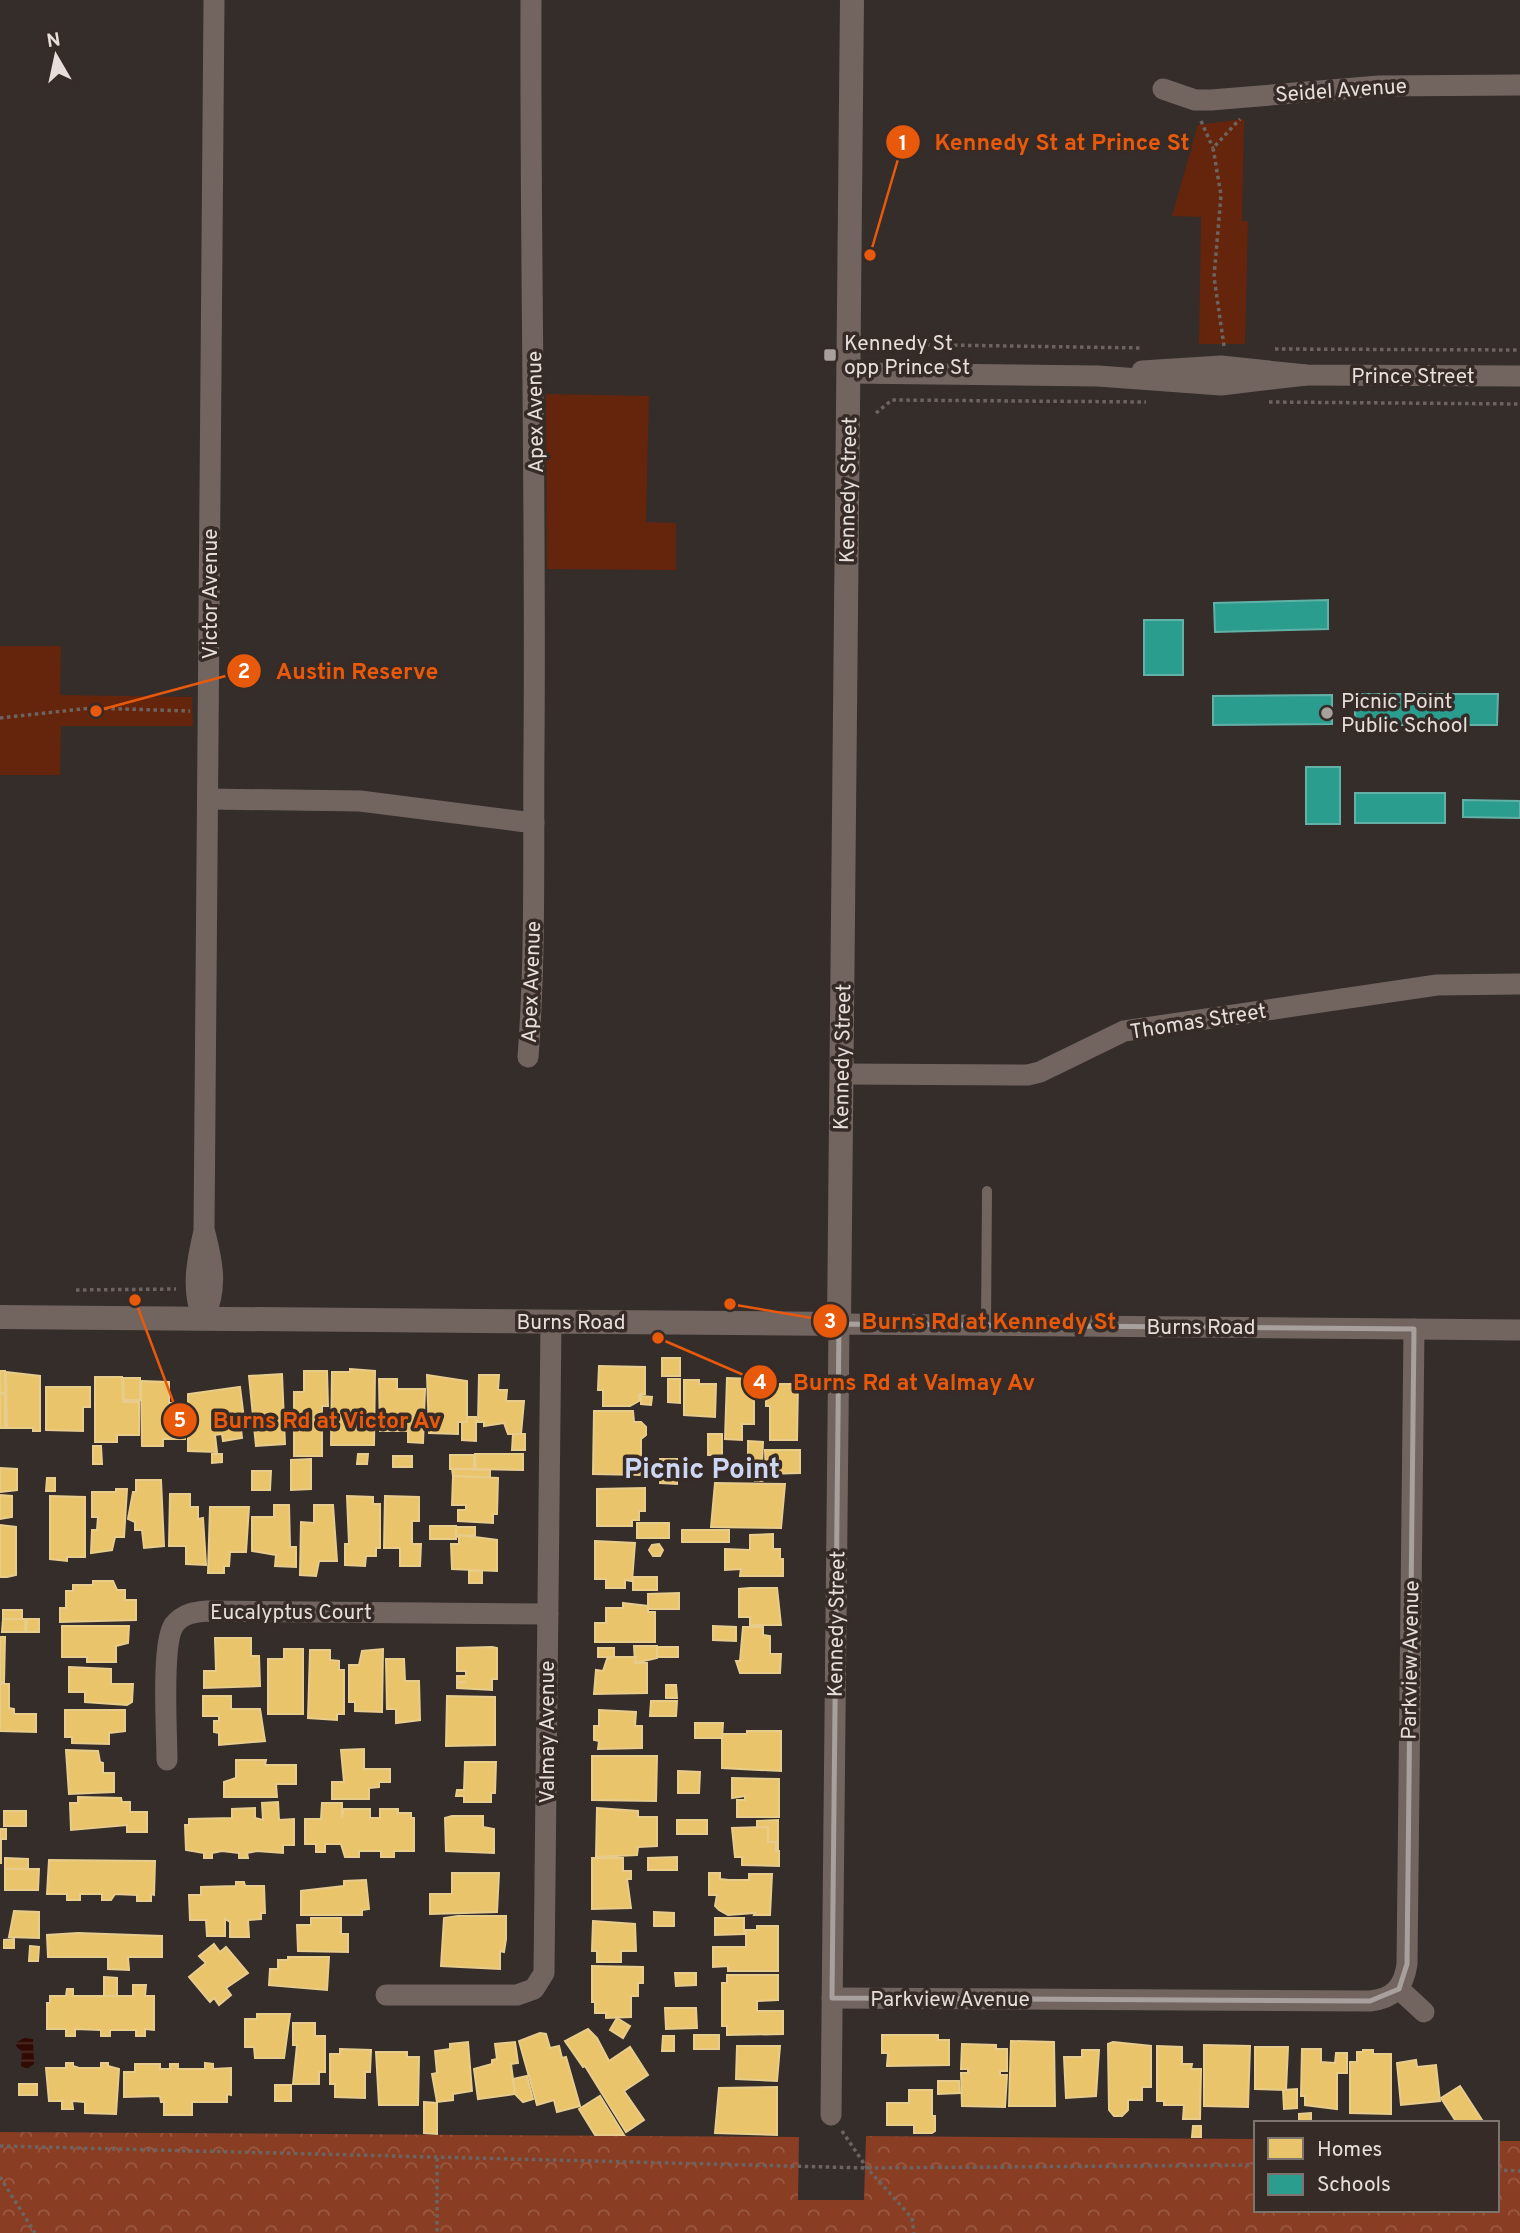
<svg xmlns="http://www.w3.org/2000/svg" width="1520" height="2233" font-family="Overpass,sans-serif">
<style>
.green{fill:#65250c}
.forest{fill:url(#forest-crowns)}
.water{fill:url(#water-rules)}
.homes{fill:#e9c46a;stroke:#e8cc8c;stroke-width:2}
.schools{fill:#2a9d8f;stroke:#62b0a6;stroke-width:2}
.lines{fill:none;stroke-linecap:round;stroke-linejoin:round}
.path{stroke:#6d6460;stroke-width:3.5;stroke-dasharray:3.5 3.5;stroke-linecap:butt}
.service{stroke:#726560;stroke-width:10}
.minor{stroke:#726560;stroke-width:21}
.tertiary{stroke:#726560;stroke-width:24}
.marked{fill:none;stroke:#a8a09d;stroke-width:5;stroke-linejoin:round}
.poi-dot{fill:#a8a09d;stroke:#372b27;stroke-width:2.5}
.labels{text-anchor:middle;stroke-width:7;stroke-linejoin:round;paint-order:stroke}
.street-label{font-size:21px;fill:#e6dedb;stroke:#372b27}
.poi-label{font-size:21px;fill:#e6dedb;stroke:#372b27;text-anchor:start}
.district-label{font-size:28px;font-weight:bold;fill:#cdd7f3;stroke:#372b27}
.leader{fill:none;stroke:#e8590c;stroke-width:2.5}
.callout-dot{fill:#e8590c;stroke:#372b27;stroke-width:2.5}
.mark-label{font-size:21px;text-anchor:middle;font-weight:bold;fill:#fff}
.callout-label{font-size:23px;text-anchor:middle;font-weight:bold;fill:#e8590c;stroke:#372b27;stroke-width:7;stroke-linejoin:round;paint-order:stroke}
</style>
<defs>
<pattern id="forest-crowns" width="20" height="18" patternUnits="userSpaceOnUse" patternTransform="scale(1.75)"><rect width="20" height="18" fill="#893d23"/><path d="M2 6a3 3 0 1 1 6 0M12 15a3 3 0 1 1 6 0" fill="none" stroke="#9a5942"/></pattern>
<pattern id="water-rules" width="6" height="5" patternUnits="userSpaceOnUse" patternTransform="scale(1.75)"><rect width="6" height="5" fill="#320a04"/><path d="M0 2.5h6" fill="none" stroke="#502d28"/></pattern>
</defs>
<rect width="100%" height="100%" fill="#342d2a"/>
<g class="green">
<path d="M1244,119L1242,221H1248L1245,344H1199L1201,217L1172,216L1198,125Z"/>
<path d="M546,394L649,396L646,522L676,523V570L547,569Z"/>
<path d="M0,646H61L60,695L192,697L193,726H61L60,775H0Z"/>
</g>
<path class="forest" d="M0,2132L799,2137L798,2200H864L866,2136L1256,2139V2210H1497V2141H1520V2233H0Z"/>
<path class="water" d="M24,2038L33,2039L34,2064L27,2069L21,2066L22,2052L16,2046L17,2042Z"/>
<g class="homes">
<rect x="662" y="1358" width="18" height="18"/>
<path d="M599,1366L645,1367V1394H639V1401L630,1406H603V1390H598Z"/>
<path d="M350,1369L375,1371L374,1445H331L332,1372H350Z"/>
<rect x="0" y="1371" width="5" height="22"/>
<path d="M304,1371H327L328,1406H322V1456H294V1392H304Z"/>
<path d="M6,1372L40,1376V1431H33V1428H7Z"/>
<path d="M282,1374L285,1444L256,1446L249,1376Z"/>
<path d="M427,1375L467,1381V1422H458V1434L429,1433Z"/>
<path d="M479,1375H499L498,1390H507L506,1401H524L521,1434H508L504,1423L484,1426V1422H478Z"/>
<path d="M95,1377H122L123,1402H139V1435H117V1442H95Z"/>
<path d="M123,1378H140V1400H124Z"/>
<path d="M727,1378L754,1379V1424H742V1440L725,1439Z"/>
<path d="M379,1379H397V1389H425L423,1443L408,1442V1431H380Z"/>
<path d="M668,1379H680V1403L668,1402Z"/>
<path d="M684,1380H699V1384H716L715,1417L684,1415Z"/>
<path d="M141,1381L169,1382V1403H185V1439H163V1446H142Z"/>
<path d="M771,1384H798L797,1440H770V1406H766V1391H771Z"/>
<path d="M46,1387H90V1407H83V1431L46,1430Z"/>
<path d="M240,1387L244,1419L240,1420L242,1438L223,1441L222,1434L215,1435L217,1452L188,1451V1394Z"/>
<rect x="0" y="1394" width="5" height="34"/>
<path d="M641,1396L652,1397L651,1405L641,1404Z"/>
<path d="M594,1411H633L634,1422H641L646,1427V1435L641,1439V1475L593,1474Z"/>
<path d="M467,1417H476V1441L462,1440V1422H467Z"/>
<path d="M513,1434H525V1450H512Z"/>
<rect x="708" y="1434" width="14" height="21"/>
<path d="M748,1441L763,1442L762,1464L748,1465Z"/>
<path d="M93,1446H101L102,1464H93Z"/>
<path d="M765,1450H800V1473L766,1474Z"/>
<path d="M212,1454H222V1462L212,1463Z"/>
<path d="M358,1454H368L367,1464H357Z"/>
<path d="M475,1454H523V1470L476,1469Z"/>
<rect x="450" y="1455" width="24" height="14"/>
<rect x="393" y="1456" width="19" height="11"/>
<path d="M311,1459V1489L291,1490V1460Z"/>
<path d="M660,1459H677V1484L660,1483Z"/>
<path d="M0,1468L17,1469V1490L0,1492Z"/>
<path d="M452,1469L490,1470V1478L453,1476Z"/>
<path d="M252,1471H271L270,1490H252Z"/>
<path d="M755,1471H764L763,1481H755Z"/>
<path d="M453,1476L498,1478L497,1514H493V1523L458,1521V1510H466V1505H452Z"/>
<path d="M47,1478H55V1491H46Z"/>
<path d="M136,1480H161L164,1546L144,1548L142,1530H135V1522L128,1519L133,1492H136Z"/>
<path d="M715,1483L785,1484L781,1528L711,1527Z"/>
<path d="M645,1488V1511H639V1520H632V1526H597V1489Z"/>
<path d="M116,1489H127L124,1537H115L112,1550L91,1553L92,1530H97L98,1517H92V1492H116Z"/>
<path d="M170,1494H190V1507H198V1519L203,1518L206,1565L186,1564V1546H169Z"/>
<path d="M0,1495L12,1496V1517L0,1519Z"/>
<path d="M50,1496L85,1497V1557H67V1561L50,1559Z"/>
<path d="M347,1496L373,1497V1504H380V1548H376V1556H366L365,1566L345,1565V1544H349Z"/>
<path d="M385,1496L419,1497V1521H412V1544H421L420,1566H400V1548H384Z"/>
<path d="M274,1505H289L290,1547H296V1567L275,1566L276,1555L252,1551V1517H274Z"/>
<path d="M314,1505H333L337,1561H319L316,1576L300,1575L301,1522L314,1523Z"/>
<path d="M210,1507H249L246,1552H230L229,1566H224V1573H208Z"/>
<rect x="637" y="1523" width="32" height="15"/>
<path d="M0,1525L16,1527V1575L7,1577H0Z"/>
<rect x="430" y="1526" width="26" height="13"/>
<path d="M456,1527H475V1535L456,1537Z"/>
<rect x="682" y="1530" width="47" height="12"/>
<path d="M773,1534V1549H780V1559H783V1576H740L741,1569L725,1570V1549L750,1550V1535Z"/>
<path d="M459,1535L497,1540V1571L452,1569L451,1544H459Z"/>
<path d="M595,1541L635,1543L632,1581L625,1580V1588H606V1579H595Z"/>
<path d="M659,1544L663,1550L660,1556H653L649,1550L652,1545Z"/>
<rect x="469" y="1571" width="13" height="12"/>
<rect x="633" y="1577" width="24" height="13"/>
<path d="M93,1581H113L117,1590H125V1600H136V1620L60,1622V1608H66V1591H73V1585H93Z"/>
<path d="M750,1588H777L781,1625H750V1617H739V1589Z"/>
<path d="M679,1593V1609H648V1594Z"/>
<path d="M623,1603L648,1606V1612H655V1642H595V1623H606V1608H623Z"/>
<rect x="3" y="1610" width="19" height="9"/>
<path d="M3,1619H25V1632H2Z"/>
<path d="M27,1619H39V1632H26Z"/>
<path d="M62,1626H129L128,1643L116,1646V1662H87V1657H62Z"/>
<path d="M713,1626L736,1627V1641L713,1640Z"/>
<path d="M743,1627H763V1635L770,1636V1654H781L780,1673H740L736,1661H740Z"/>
<path d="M0,1637H5L4,1682H0Z"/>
<path d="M215,1638H251V1656H259L260,1686L204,1688V1671H216Z"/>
<path d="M634,1646H657V1658L635,1663Z"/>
<path d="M492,1647L497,1648V1679H492V1690L457,1688V1683L466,1682H457V1676H466V1671H457V1648Z"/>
<rect x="657" y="1647" width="21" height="10"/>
<rect x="598" y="1648" width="16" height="9"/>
<path d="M284,1649H303V1714H268V1659H284Z"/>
<path d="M383,1649L382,1712L355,1711V1702H349V1665H359L362,1651Z"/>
<path d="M310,1650H330V1660L339,1661V1670H344V1714H337V1720L308,1718Z"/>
<path d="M612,1657H636L635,1663H647V1693L594,1694L596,1670L603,1671L607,1659Z"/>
<path d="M386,1659H404L405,1681H419L420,1720L396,1723V1709H387Z"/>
<path d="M69,1667L111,1669V1684H133L132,1702L127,1705L85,1702V1692H69Z"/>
<path d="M0,1684H9V1708L14,1709V1714H36V1732L0,1731Z"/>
<path d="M666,1685H676L677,1698H666Z"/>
<path d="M203,1696H231V1709H260L265,1741L219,1745V1733L214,1732V1721H219V1716H203Z"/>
<path d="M447,1696L495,1697V1745L446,1746Z"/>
<path d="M651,1701H677L676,1716H650Z"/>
<path d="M65,1710H125V1731L109,1733V1744L72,1743V1737H65Z"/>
<path d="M599,1710L636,1712L635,1726H642V1748L598,1749L599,1741L594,1740V1726H599Z"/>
<path d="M695,1723H723L722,1738H695Z"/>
<path d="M747,1731H781V1771L722,1768V1734H747Z"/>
<path d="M364,1749V1769H390V1782H379V1787L369,1788V1799H332V1782H344L341,1750Z"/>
<path d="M66,1750L98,1751L100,1762L103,1763V1773H114V1792L69,1794Z"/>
<path d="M592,1756H657L656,1801L592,1800Z"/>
<path d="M236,1760H266L265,1765H296V1784H276L277,1797H224V1782L236,1778Z"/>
<path d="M465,1762H496L495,1793H491V1802H464V1796H456L457,1790H464Z"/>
<path d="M678,1771L700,1772L699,1793H678Z"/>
<path d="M732,1778L779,1779V1817H737V1800H745V1796L732,1798Z"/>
<path d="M78,1797L121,1798L122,1802H130V1812H147V1832H127V1825L71,1830L70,1803H78Z"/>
<path d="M278,1802L279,1820L294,1819V1845H283V1853L257,1851L247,1853L248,1858H239V1853L222,1851L212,1853V1858H204V1853L186,1850L185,1825H189V1819L232,1818V1809L255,1808V1818L263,1820L262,1803Z"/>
<path d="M322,1803H342V1818L344,1809H370V1818H380V1809H398V1813H411V1818H414V1851H394V1857H381V1851H359V1857H345L341,1844H325V1852H316V1844H305V1819H321Z"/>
<path d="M597,1808L638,1811V1817H657V1846L638,1847L637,1855L596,1857Z"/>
<rect x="4" y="1811" width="22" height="15"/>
<path d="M452,1816H483V1827L494,1829V1853L446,1851L445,1818Z"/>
<rect x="677" y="1820" width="30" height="14"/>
<path d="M778,1820V1851H776V1842H768V1827L757,1828V1821Z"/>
<path d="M768,1827V1842H776V1851H779V1866L742,1865V1857H735L732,1828Z"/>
<path d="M0,1829H6V1839H1V1864Z"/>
<path d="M677,1857V1870H648V1858Z"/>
<path d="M5,1858L28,1859V1869H5Z"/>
<path d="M592,1858H623V1871H631V1879H627L631,1908L592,1909Z"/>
<path d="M49,1860L155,1861L154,1895L151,1894V1901H137V1895L115,1894L111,1900H102V1894H80V1900H67V1894H47Z"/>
<path d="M5,1869H39L38,1890H5Z"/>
<path d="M452,1873H499L497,1912L430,1914V1894H452Z"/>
<path d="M709,1873H720V1879L729,1880H749V1874H772L770,1915H754L755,1913L728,1915L719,1910L715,1906L717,1895H709Z"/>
<path d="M366,1880L369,1909L362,1910V1915H301V1891L344,1886V1881Z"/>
<path d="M236,1882H244L245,1886H264L265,1913H261V1919L248,1920L249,1937H230V1922L225,1919V1936H207L206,1920H190L189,1895H201V1887L236,1886Z"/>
<path d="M14,1911L39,1912V1938L9,1937Z"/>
<path d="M654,1912L674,1913V1926H654Z"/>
<path d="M458,1916H506V1939L504,1952L500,1951V1969L441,1966L444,1918Z"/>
<path d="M311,1918H341V1934H348V1952L298,1951L297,1925H311Z"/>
<path d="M715,1918H744V1934L715,1935Z"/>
<path d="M593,1921L635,1924L636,1951H621V1962H597V1951H592Z"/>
<path d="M757,1926H778V1971H728V1966L713,1967V1947H746V1930H757Z"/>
<path d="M78,1933L162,1936V1957H128L129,1970L108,1969V1957H48L47,1935Z"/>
<path d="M14,1939V1948H4V1940Z"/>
<path d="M214,1944L220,1952L226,1947L248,1973L226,1988L231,1995L219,2005L214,1998L210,2002L189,1977L206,1963L199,1956Z"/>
<path d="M30,1946L39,1947L38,1961H29Z"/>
<path d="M288,1957H329L327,1990L269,1985L270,1969H278V1960H288Z"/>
<path d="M592,1966L643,1967V1983H638V1996H631V2017L606,2018V2013H595V2002H592Z"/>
<path d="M675,1973H696V1985L676,1986Z"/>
<path d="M727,1975H778V2000L757,2001V2011H783V2034L727,2035V2026H722V1983H727Z"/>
<path d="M104,1977L117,1978V1996H104Z"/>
<path d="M133,1985H146L145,1996H154V2030L145,2029V2036H136V2030H110V2036H101V2030L75,2029V2036H66V2029H47V2003H50V1996H66L67,1989H73V1996H133Z"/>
<path d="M665,2008H696L697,2028L666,2029Z"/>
<path d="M257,2014H290L284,2058H255L254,2047H245V2019H257Z"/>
<path d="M617,2018L630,2026L623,2038L610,2030Z"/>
<path d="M293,2023H315V2036H325V2072H319V2084H293L297,2045H293Z"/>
<path d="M588,2029L597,2038L609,2061L630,2047L648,2075L624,2091L644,2120L626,2132L585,2066L583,2067L565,2041Z"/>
<path d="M540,2033L546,2034L550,2048L559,2046L562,2058L566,2057L580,2106L557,2112L554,2100L537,2105L519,2041Z"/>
<rect x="694" y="2035" width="25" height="14"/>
<path d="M882,2035H938V2040H949V2065L887,2066L888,2053H882Z"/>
<path d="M663,2036H674V2051H662Z"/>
<path d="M1011,2041L1054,2042L1055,2106H1009Z"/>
<path d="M468,2042L472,2091L453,2094V2100L437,2102L432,2074L437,2073L435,2051L450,2049V2044Z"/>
<path d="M515,2042L518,2063L511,2064L515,2094L478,2099L474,2069L492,2064V2060L497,2059L495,2044Z"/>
<path d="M1113,2042L1151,2046V2087H1142V2100H1128V2110L1122,2116H1114L1109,2110L1108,2044Z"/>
<path d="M962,2044L996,2045V2049H1007V2071H1000V2075H1007L1005,2107L962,2106L961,2073H968V2069H961Z"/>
<path d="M1204,2045L1250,2046L1248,2107L1204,2106Z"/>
<path d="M737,2046H780L777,2081L736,2079Z"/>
<path d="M1157,2046L1182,2047V2064H1192L1191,2069H1201L1200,2119H1183L1184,2105H1164V2101H1157Z"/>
<path d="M1255,2047H1288L1286,2090L1255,2089Z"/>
<path d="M340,2049L371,2050L370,2072H365V2098L335,2097V2084H330V2054H340Z"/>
<path d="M1302,2049H1321V2062L1335,2063L1336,2053H1347V2073H1337V2109L1305,2105V2096H1301Z"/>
<path d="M1082,2050H1099L1096,2096L1066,2098L1064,2057H1082Z"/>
<path d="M1363,2050H1373V2054H1391V2114L1350,2113V2062H1357V2052H1363Z"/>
<path d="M376,2052H407V2057H419L418,2105H379Z"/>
<path d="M1416,2060L1417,2067L1436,2065L1440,2101L1401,2105L1397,2063Z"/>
<path d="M66,2063H73V2066L79,2068H101V2063H108V2066L119,2069L116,2114L85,2113V2102L72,2101L73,2109H62V2101H49L46,2068H66Z"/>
<path d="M205,2063L213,2064V2069L231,2068V2095L227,2094V2102H192V2115H164V2102H161L160,2096L124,2097V2072H135V2064H160V2069H170V2064H178V2069H205Z"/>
<path d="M527,2076L533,2099L523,2102L515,2094L513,2079Z"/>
<path d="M938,2081H959L960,2093L938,2094Z"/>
<rect x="19" y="2084" width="18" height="11"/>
<rect x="275" y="2085" width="16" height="16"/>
<path d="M1460,2086L1484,2123H1457L1441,2098Z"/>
<path d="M777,2087V2135L715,2133L719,2088Z"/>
<path d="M1297,2089V2108L1284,2109L1283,2090Z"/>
<path d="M909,2090H932V2116H935V2131L932,2133H914V2125H887V2103H909Z"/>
<path d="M600,2096L624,2135H595L579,2109Z"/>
<path d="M424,2102L437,2103V2134L424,2133Z"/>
<path d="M1311,2113V2122L1321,2123H1299V2114Z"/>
<path d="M1193,2126H1201V2137H1192Z"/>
</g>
<g class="schools">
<path d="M1328,600V629L1215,632L1214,603Z"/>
<rect x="1144" y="620" width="39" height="55"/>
<path d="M1355,694H1498L1497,725H1355Z"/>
<path d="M1332,695V724L1213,725V696Z"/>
<rect x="1306" y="767" width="34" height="57"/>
<rect x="1355" y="793" width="90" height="30"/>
<path d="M1463,800L1520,801V818L1463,817Z"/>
</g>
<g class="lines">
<g class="path">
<path d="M1201,121L1213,148"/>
<path d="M877,344L1141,348"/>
<path d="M1224,346L1214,277L1221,195L1213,148L1240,119"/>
<path d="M1275,349L1520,350"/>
<path d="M1269,402L1520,404"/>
<path d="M876,413L892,400L1146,402"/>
<path d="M0,718L91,708L190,711"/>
<path d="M76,1290L176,1289"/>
<path d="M842,2131L867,2168L912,2218L914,2233"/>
<path d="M0,2146L867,2168L1256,2165"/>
<path d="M437,2158V2233"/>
<path d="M1497,2170L1520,2171"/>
<path d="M0,2177L35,2233"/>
</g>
<path class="service" d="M986,1326L987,1191"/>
<g class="minor">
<path d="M1163,89L1195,100H1211L1379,86L1520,85"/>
<path d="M1142,371L1221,366L1306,375L1520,376"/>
<path d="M849,373L1098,376L1221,385L1306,375"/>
<path d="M208,799L360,801L534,823"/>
<path d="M528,1057C536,953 533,848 534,744C536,496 530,248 531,0"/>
<path d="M842,1074L1028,1075L1040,1072L1124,1031L1437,985L1520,984"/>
<path d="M203,1319C191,1289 197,1261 204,1231L214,0"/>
<path d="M203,1319C218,1290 213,1264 205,1233"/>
<path d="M167,1760C167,1733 161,1643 174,1625C183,1613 195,1612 208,1611L548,1614"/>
<path d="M1399,1989L1424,2012"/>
<path d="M386,1995H517L534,1989L544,1973L551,1322"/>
<path d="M832,1998L1370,2001C1393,1999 1404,1987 1407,1964L1414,1329"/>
<path d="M831,2115L839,1324L1520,1330"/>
</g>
<path class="tertiary" d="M0,1317L839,1324L852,0"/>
</g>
<path class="marked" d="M839,1324L1414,1329L1407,1964L1399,1989L1370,2001L832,1998Z"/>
<g class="poi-dot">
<rect x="823" y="348" width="14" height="14" rx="3.5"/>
<circle cx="1327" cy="713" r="7"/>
</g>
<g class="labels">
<g class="street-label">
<text transform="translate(1341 90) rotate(-4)" y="7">Seidel Avenue</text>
<text x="1413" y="383">Prince Street</text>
<text transform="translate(535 412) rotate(-91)" y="7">Apex Avenue</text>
<text transform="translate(848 490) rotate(-89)" y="7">Kennedy Street</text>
<text transform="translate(210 594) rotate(-90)" y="7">Victor Avenue</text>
<text transform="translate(531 982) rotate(-88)" y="7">Apex Avenue</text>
<text transform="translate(1198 1021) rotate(-9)" y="7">Thomas Street</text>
<text transform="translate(842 1057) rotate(-89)" y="7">Kennedy Street</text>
<text x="571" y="1329">Burns Road</text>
<text x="1201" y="1334">Burns Road</text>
<text x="291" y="1619">Eucalyptus Court</text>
<text transform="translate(836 1624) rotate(-89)" y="7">Kennedy Street</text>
<text transform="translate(1410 1660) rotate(-89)" y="7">Parkview Avenue</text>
<text transform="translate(547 1732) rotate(-90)" y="7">Valmay Avenue</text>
<text x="950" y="2006">Parkview Avenue</text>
</g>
<g class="poi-label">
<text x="844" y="350">Kennedy St<tspan x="844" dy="24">opp Prince St</tspan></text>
<text x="1341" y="708">Picnic Point<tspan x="1341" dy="24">Public School</tspan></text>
</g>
<g class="district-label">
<text x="702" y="1478">Picnic Point</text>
</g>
</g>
<path class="leader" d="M870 255L903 142M96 711L244 671M730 1304L830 1321M658 1338L760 1382M135 1300L180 1420"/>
<g class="callout-dot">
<circle cx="870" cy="255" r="7"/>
<circle cx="96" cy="711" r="7"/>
<circle cx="730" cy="1304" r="7"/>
<circle cx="658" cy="1338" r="7"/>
<circle cx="135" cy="1300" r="7"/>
<circle cx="903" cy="142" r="18"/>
<circle cx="244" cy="671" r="18"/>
<circle cx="830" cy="1321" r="18"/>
<circle cx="760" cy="1382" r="18"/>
<circle cx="180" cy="1420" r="18"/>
</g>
<g class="mark-label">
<text x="903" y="150">1</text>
<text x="244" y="678">2</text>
<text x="830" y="1328">3</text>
<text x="760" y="1389">4</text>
<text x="180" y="1427">5</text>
</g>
<g class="callout-label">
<text x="1062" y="150">Kennedy St at Prince St</text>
<text x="357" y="679">Austin Reserve</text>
<text x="989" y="1329">Burns Rd at Kennedy St</text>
<text x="914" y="1390">Burns Rd at Valmay Av</text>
<text x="327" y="1428">Burns Rd at Victor Av</text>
</g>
<rect x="1254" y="2121" width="245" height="91" fill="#372b27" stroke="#7d736f" stroke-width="2"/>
<rect x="1268" y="2138" width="35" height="21" fill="#e9c46a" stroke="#7d736f" stroke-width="2"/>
<text x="1317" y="2156" font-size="21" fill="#e6dedb">Homes</text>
<rect x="1268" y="2174" width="35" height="21" fill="#2a9d8f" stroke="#7d736f" stroke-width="2"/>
<text x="1317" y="2191" font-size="21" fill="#e6dedb">Schools</text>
<g transform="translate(56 56) rotate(351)" stroke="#372b27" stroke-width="5" paint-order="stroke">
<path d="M0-5L12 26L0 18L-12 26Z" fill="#e6dedb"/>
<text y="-10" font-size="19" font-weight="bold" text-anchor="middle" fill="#e6dedb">N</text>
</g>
</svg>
